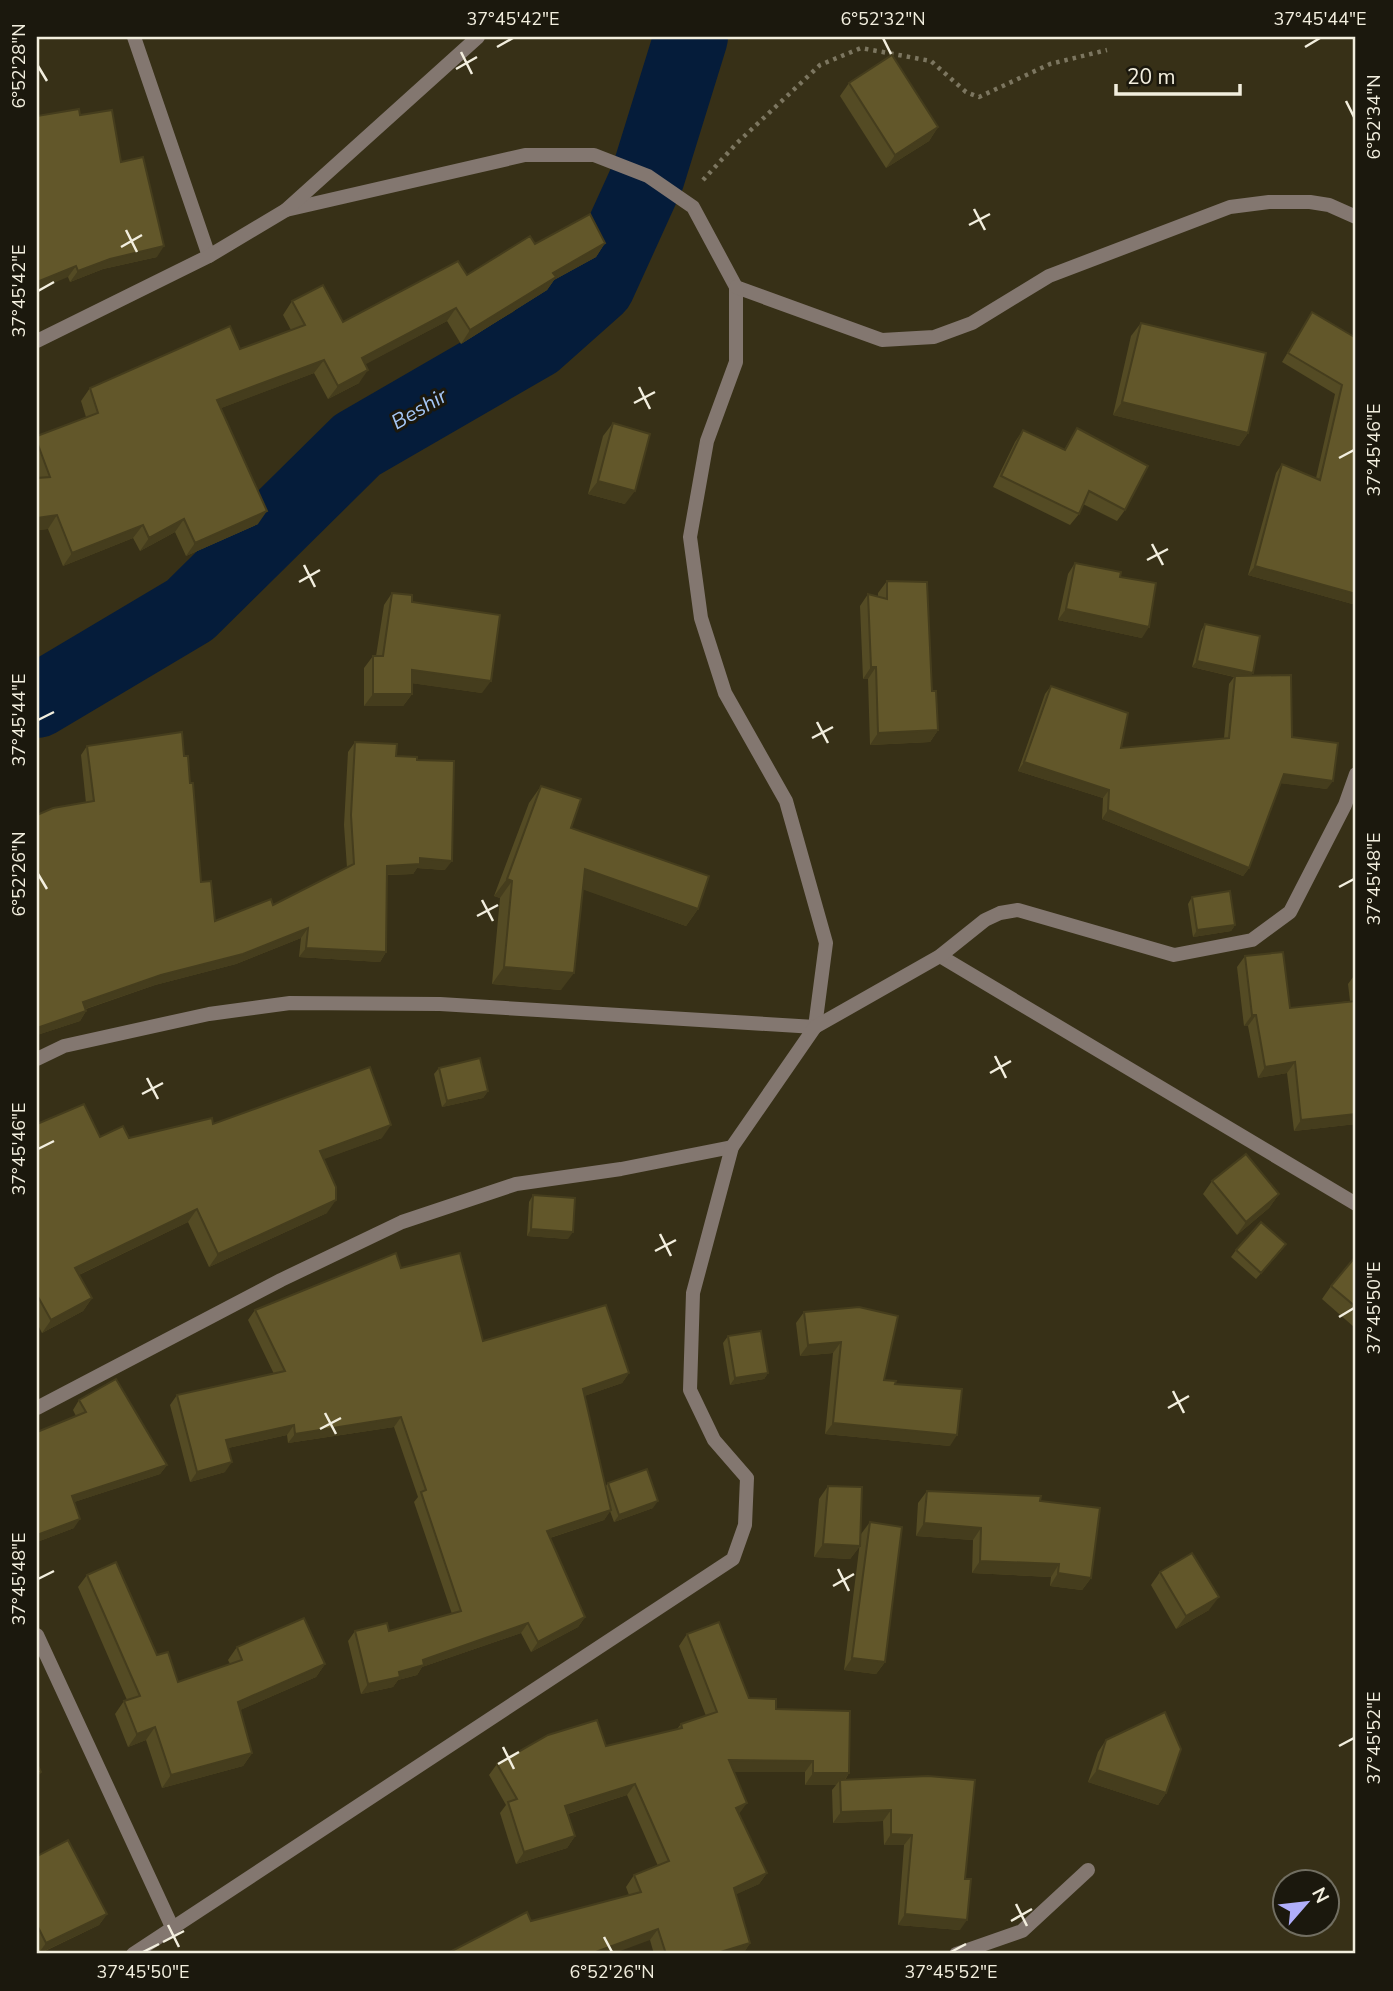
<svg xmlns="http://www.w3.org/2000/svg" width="1393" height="1991" font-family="'Nunito Sans',sans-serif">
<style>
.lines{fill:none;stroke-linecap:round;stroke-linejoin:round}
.river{stroke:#051c3a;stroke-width:74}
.path{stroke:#7c7660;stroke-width:4.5;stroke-dasharray:3.5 5;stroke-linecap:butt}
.street{stroke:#837770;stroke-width:14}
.wall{fill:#544b24}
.shaded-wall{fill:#453d1d}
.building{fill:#62572a;stroke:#453d1d;stroke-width:2}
.ticks{fill:none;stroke:#f2eede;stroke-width:2.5}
.labels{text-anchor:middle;stroke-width:6;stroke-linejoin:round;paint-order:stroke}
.water-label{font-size:21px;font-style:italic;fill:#a5c7f6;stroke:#1b180d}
.neatline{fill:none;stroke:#f2eede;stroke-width:2.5}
.ticks-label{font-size:18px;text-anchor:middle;fill:#f2eede}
</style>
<rect width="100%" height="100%" fill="#373017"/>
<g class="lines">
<path class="river" d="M37,701L190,610L357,445L535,342L598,286L648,176L691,37"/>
<path class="path" d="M703,180L737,143L820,65L861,48L931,61L966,92L979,97L1050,64L1107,50"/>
<g class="street">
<path d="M134,37L209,256"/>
<path d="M286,210L525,155H594L648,176L693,207L736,287V362L707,441L690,537L701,618L725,693L786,801L826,943L815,1027"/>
<path d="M736,287L882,340L934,337L972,323L1049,276L1230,207L1269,202H1310L1329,205L1356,217"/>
<path d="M37,341L209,256L286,210L478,37"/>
<path d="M940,956L1356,1204"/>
<path d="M37,1059L64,1046L209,1014L290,1003L440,1004L815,1027"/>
<path d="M37,1408L281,1280L402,1222L516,1184L621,1169L732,1147"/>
<path d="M37,1635L173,1929"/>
<path d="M133,1954L733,1559L745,1525L747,1478L714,1440L690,1390L693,1293L732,1147L815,1027L940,956L985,920L1000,913L1018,910L1174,955L1252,940L1290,912L1345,805L1356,774"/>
<path d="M956,1954L1022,1931L1088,1870"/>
</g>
</g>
<g class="wall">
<path d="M849,83L938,127L929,141L886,168L840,96Z"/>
<path d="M80,115L121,162L157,257L103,269L70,282L68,277Z"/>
<path d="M605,243L596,257L554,280L547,290L461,344L447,321L365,364L359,383L328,399L314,373L221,408L258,524L186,556L175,532L140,551L133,538L63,566L48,529L37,530V436L86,417L81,401L90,388L240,349L291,330L283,315L292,301L343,322L467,275L535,244Z"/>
<path d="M1312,312L1356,338V605L1248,575L1276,473L1282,464L1316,478L1335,394L1282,362Z"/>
<path d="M1141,323L1248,433L1239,446L1113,415L1131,336Z"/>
<path d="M613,423L625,504L588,494L603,436Z"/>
<path d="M1077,428L1125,510L1117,521L1083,504L1079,514L1070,525L993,487L1015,442L1023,430L1064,450Z"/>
<path d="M1075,563L1120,577L1142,638L1058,620L1068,574Z"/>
<path d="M887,581L932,691L938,730L930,742L870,745L868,679H863L860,606L868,594L878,597V593Z"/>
<path d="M392,593L412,602L482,693L412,683V694L403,706H364V668L373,656H376L384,605Z"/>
<path d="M1205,624L1251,676L1327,789L1281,783L1249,868L1243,876L1102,819L1103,798L1018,771L1045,694L1051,686L1121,748L1224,738L1229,684L1234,677L1192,667L1201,631Z"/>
<path d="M355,742L396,756L417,760L445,870L417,868L413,874L387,875L386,952L380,962L299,957L301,938L236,964L155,985L86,1009V1011L80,1021L37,1035V815L86,803L81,755L87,746L184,756L190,783L201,882L215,921L273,905L347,868L344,825L348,752Z"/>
<path d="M541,786L571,828L698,909L686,926L583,889L561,990L492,984L500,898L494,896L529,803Z"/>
<path d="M1192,897L1235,925L1231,931L1193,937L1188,904Z"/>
<path d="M1245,956L1290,1008L1350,1001L1348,984L1356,973V1131V1124L1294,1131L1287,1073L1258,1078L1248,1026H1244L1237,967Z"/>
<path d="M439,1068L488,1091L483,1098L442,1107L434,1074Z"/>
<path d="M37,1124L100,1137L129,1138L213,1124L382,1138L323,1159L327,1213L209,1267L188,1222L79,1275L92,1298L83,1311L42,1333L37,1323Z"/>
<path d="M1212,1181L1279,1194L1269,1208L1237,1235L1203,1194Z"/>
<path d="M533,1195L568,1239L527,1236L529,1202Z"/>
<path d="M1236,1250L1281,1251L1256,1279L1231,1257Z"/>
<path d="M1356,1256V1325L1354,1327L1322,1299L1331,1286Z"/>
<path d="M401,1268L483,1341L629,1373L622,1383L584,1396L605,1487L608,1483L653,1508L614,1522L610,1511L604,1520L550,1538L585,1617L578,1627L531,1652L521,1633L422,1667L417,1675L398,1680L393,1687L361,1694L348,1641L355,1631H389L452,1614L414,1502L418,1497L394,1427L288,1443L287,1435L228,1448L225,1472L190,1482L170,1405L177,1395L274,1374L248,1320L255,1310Z"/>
<path d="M804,1312L884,1380L895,1384L950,1446L825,1434L833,1353L800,1356L796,1323Z"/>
<path d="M728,1336L768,1373L764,1379L730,1385L723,1343Z"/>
<path d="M79,1400L167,1465L160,1474L74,1502V1528L37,1542V1432L76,1416L73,1410Z"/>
<path d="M828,1486L860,1546L850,1559L814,1557L819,1499Z"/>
<path d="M927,1491L1040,1501L1091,1578L1082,1590L1050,1586L1051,1577L972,1573L973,1540L916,1536L918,1503Z"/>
<path d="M870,1522L885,1662L876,1674L844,1670L861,1534Z"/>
<path d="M1160,1572L1209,1610L1176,1629L1151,1585Z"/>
<path d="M87,1575L178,1682L230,1664L228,1660L237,1647L325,1664L316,1677L240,1710L252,1753L243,1766L162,1788L146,1740L128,1747L115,1714L124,1701L127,1700L78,1587Z"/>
<path d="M687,1634L749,1698L776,1709L849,1773L845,1780L928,1776L960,1930L898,1925L904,1845H884L883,1821L833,1823L832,1790L836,1785H805V1772H734L739,1814L767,1873L759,1884L736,1894L750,1943L743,1954H654L650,1940L531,1921L629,1895L626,1887L634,1875L658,1866L627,1795L568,1814L575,1836L567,1848L516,1864L500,1813L506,1805L489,1775L497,1764L606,1746L677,1729L681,1724L706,1716L679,1646Z"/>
<path d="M1106,1740L1166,1793L1158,1805L1088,1782L1098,1752Z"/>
<path d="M37,1856L107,1914L99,1925L39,1954L37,1952Z"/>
</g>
<g class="shaded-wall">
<path d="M938,127L929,141L886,168L895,155Z"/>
<path d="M605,243L596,257L554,280L547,290L461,344L470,330L553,273Z"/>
<path d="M164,246L157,257L103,269L70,282L78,271L110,259Z"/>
<path d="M76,266L68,277L37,290V282Z"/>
<path d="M456,308L447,321L353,371L362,358Z"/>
<path d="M324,360L314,373L208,413L217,400Z"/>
<path d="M368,370L359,383L328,399L338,386Z"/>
<path d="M1122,402L1248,433L1239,446L1113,415Z"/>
<path d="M598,481L635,491L625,504L588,494Z"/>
<path d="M267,511L258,524L186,556L195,543Z"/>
<path d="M57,515L48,529L37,530V518Z"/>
<path d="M184,519L175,532L140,551L149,538Z"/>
<path d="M143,525L133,538L63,566L72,553Z"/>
<path d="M1255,566L1356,594V605L1248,575Z"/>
<path d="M1066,609L1149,627L1142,638L1058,620Z"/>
<path d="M1197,661L1253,673L1248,680L1192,667Z"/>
<path d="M871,667H876L868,679H863Z"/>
<path d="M412,670L491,681L482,693L403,682Z"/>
<path d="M373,694H412L403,706H364Z"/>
<path d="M938,730L930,742L870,745L878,733Z"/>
<path d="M1024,762L1109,790L1103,798L1018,771Z"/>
<path d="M1284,774L1333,781L1327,789L1278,783Z"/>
<path d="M1108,810L1249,868L1243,876L1102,819Z"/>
<path d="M420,858L452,861L445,870L417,868L413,874L380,875L387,866Z"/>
<path d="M585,869L698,909L686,926L573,886Z"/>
<path d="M507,879L512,881L500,898L494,896Z"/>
<path d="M1235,925L1231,931L1193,937L1197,930Z"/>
<path d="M308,928L301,938L236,964L155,985L76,1012L83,1002L161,975Z"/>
<path d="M306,948L386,952L380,962L299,957Z"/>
<path d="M504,967L574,973L561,990L492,984Z"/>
<path d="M86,1011L80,1021L37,1035V1028Z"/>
<path d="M1252,1015H1256L1248,1026H1244Z"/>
<path d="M1295,1062L1287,1073L1258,1078L1265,1067Z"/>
<path d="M488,1091L483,1098L442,1107L447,1101Z"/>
<path d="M1356,1114V1124L1294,1131L1301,1120Z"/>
<path d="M391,1125L382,1138L311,1164L320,1151Z"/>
<path d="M1279,1194L1269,1208L1237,1235L1246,1222Z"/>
<path d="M336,1200L327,1213L209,1267L218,1254Z"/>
<path d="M197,1209L188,1222L66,1281L75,1268Z"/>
<path d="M531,1229L573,1232L568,1239L527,1236Z"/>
<path d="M92,1298L83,1311L42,1333L51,1320Z"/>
<path d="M841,1342L833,1353L800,1356L808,1345Z"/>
<path d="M629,1373L622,1383L576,1399L583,1389Z"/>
<path d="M768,1373L764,1379L730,1385L735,1378Z"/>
<path d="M401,1417L394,1427L288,1443L295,1434Z"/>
<path d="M833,1423L957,1435L950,1446L825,1434Z"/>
<path d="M294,1425L287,1435L219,1450L226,1440Z"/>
<path d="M232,1462L225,1472L190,1482L197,1472Z"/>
<path d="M167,1465L160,1474L65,1505L72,1496Z"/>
<path d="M658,1501L653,1508L614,1522L619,1515Z"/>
<path d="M611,1510L604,1520L540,1541L547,1531Z"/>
<path d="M80,1519L74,1528L37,1542V1535Z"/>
<path d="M924,1523L981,1528L973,1540L916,1536Z"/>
<path d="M823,1544L860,1546L850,1559L814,1557Z"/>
<path d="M980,1561L1059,1564L1051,1577L972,1573Z"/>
<path d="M1058,1573L1091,1578L1082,1590L1050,1586Z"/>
<path d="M1219,1597L1209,1610L1176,1629L1186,1616Z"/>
<path d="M585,1617L578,1627L531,1652L538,1642Z"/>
<path d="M528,1623L521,1633L422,1667L417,1675L398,1680L393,1687L361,1694L368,1684L423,1660Z"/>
<path d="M852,1658L885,1662L876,1674L844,1670Z"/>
<path d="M325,1664L316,1677L229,1715L238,1702Z"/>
<path d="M155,1727L146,1740L128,1747L137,1734Z"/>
<path d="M252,1753L243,1766L162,1788L171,1775Z"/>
<path d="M729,1760L813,1761L805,1772H721Z"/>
<path d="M1097,1770L1166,1793L1158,1805L1088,1782Z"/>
<path d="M813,1773H849L841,1785L840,1780L836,1785H805Z"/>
<path d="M635,1784L627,1795L557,1817L565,1806Z"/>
<path d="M747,1803L739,1814L736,1808Z"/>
<path d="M891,1810L883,1821L833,1823L841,1812Z"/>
<path d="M891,1834L912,1835L904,1845H884Z"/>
<path d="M575,1836L567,1848L516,1864L524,1852Z"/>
<path d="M767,1873L759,1884L726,1899L734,1888Z"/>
<path d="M107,1914L99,1925L38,1954L46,1943Z"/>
<path d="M905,1914L967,1920L960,1930L898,1925Z"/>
<path d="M658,1929L650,1940L612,1954H592L593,1953Z"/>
<path d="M750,1943L743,1954H714Z"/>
</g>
<g class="building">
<path d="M892,55L938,127L895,155L849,83Z"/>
<path d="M79,109L80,115L112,110L121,162L143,157L164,246L110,259L78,271L76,266L37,282V116Z"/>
<path d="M590,214L605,243L553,273L556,277L470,330L456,308L362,358L368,370L338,386L324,360L217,400L267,511L195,543L184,519L149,538L143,525L72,553L57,515L37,518V478L50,477L37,442V436L98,413L90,388L230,326L240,349L305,325L292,301L323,285L343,322L458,261L467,275L530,236L535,244Z"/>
<path d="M1312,312L1356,338V594L1255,566L1282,464L1320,480L1342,385L1288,353Z"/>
<path d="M1141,323L1266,353L1248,433L1122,402Z"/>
<path d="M613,423L650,434L635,491L598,481Z"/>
<path d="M1077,428L1148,466L1125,510L1089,491L1079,514L1001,476L1023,430L1065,450Z"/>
<path d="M1075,563L1121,572L1120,577L1156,583L1149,627L1066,609Z"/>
<path d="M887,581L927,582L932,691H936L938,730L878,733L876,667H871L868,594L887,599Z"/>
<path d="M392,593L412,595V602L500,615L491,681L412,670V694H373V656H383Z"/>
<path d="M1205,624L1260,636L1253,673L1197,661Z"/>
<path d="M1291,675L1292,737L1338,743L1333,781L1284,774L1249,868L1108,810L1109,790L1024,762L1051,686L1128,713L1121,748L1229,738L1235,676Z"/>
<path d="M182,732L184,756H188L190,783H193L201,882L211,881L215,921L271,899L273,905L354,864L351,815L355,742L397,744L396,756L417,757V760L454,761L452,861L420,858V864L387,866L386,952L306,948L308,928L243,954L161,975L83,1002L86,1011L37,1028V815L53,808L94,801L87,746Z"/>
<path d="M541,786L581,799L571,828L709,876L698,909L585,869L574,973L504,967L512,881L507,879Z"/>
<path d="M1230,891L1235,925L1197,930L1192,897Z"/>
<path d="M1283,952L1290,1008L1356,1001V1114L1301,1120L1295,1062L1265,1067L1256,1015H1252L1245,956Z"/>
<path d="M480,1058L488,1091L447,1101L439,1068Z"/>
<path d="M370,1067L391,1125L320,1151L336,1187V1200L218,1254L197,1209L75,1268L92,1298L51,1320L37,1295V1124L84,1104L100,1137L123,1126L129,1138L212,1118L213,1124Z"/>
<path d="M1246,1154L1279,1194L1246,1222L1212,1181Z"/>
<path d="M533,1195L575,1198L573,1232L531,1229Z"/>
<path d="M1261,1222L1286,1244L1261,1273L1236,1250Z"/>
<path d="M396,1253L401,1268L460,1253L483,1341L606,1305L629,1373L583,1389L611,1510L547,1531L585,1617L538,1642L528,1623L423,1660L424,1665L399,1672L400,1677L368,1684L355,1631L387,1623L389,1631L461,1611L421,1492L426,1490L401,1417L295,1434L294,1425L226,1440L232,1462L197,1472L177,1395L285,1371L255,1310Z"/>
<path d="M1356,1256V1307L1331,1286Z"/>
<path d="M859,1307L898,1316L884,1380L896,1381L895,1384L962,1389L957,1435L833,1423L841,1342L808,1345L804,1312Z"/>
<path d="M761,1331L768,1373L735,1378L728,1336Z"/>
<path d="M116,1379L167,1465L72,1496L80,1519L37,1535V1432L86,1412L79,1400Z"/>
<path d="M647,1469L658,1501L619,1515L608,1483Z"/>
<path d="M828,1486L862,1487L860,1546L823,1544Z"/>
<path d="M927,1491L1041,1496L1040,1501L1100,1508L1091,1578L1058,1573L1059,1564L980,1561L981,1528L924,1523Z"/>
<path d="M870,1522L902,1527L885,1662L852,1658Z"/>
<path d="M1192,1553L1219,1597L1186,1616L1160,1572Z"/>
<path d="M116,1562L157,1655L168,1652L178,1682L242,1660L237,1647L304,1618L325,1664L238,1702L252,1753L171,1775L155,1727L137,1734L124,1701L140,1696L87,1575Z"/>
<path d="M719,1622L749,1698L776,1699V1709L850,1711L849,1773H813V1761L729,1760L747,1803L736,1808L767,1873L734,1888L750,1943L714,1954H666L658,1929L593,1953V1954H446L527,1912L531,1921L641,1892L634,1875L669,1861L635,1784L565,1806L575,1836L524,1852L508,1802L517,1799L497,1764L548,1735L597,1720L606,1746L682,1728L681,1724L717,1712L687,1634Z"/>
<path d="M1165,1712L1181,1749L1166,1793L1097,1770L1106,1740Z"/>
<path d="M37,1764L41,1772L37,1775Z"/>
<path d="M928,1776L975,1780L965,1879H971L967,1920L905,1914L912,1835L891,1834V1810L841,1812L840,1780Z"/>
<path d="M68,1840L107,1914L46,1943L37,1925V1856Z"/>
</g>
<path class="ticks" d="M883,38L891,54M497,47L513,38M1305,47L1320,38M461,52L472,74M38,66L47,81M456,69L477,57M1346,101L1354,117M974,209L985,230M969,225L990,214M126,230L137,252M121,247L142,235M38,291L54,282M639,387L650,409M634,403L655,392M1339,458L1354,450M1152,544L1163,565M1147,560L1168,549M304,565L315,587M299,582L320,570M38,720L54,712M817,722L828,743M812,738L833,727M38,874L47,889M1339,887L1354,879M482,900L493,921M477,916L498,905M995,1056L1006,1078M990,1073L1011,1061M147,1078L158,1099M142,1094L163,1083M38,1149L54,1141M660,1234L671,1256M655,1251L676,1240M1339,1317L1354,1308M1173,1391L1184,1413M1168,1408L1189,1396M325,1413L336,1434M320,1429L341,1418M838,1569L849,1591M38,1579L54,1571M833,1586L854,1574M1339,1746L1354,1738M503,1747L514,1769M498,1764L519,1752M1016,1904L1027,1926M1011,1921L1032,1909M168,1925L179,1947M604,1937L612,1952M163,1942L184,1931M143,1952L159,1944M951,1952L966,1944"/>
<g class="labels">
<g class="water-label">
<text transform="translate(419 409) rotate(-30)" y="7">Beshir</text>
</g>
</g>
<rect width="1393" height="1991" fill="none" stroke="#1b180d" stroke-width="77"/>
<g transform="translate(1306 1903) rotate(62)"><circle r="33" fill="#1b180d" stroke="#716e61" stroke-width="2"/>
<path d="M0-5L12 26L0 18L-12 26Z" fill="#b0aefa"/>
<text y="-10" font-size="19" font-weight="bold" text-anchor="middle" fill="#f2eede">N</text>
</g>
<path d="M1116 84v10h124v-10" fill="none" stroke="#f2eede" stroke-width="3.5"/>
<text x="1127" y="84" font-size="21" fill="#f2eede" stroke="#1b180d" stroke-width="5" paint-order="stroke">20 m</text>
<rect x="38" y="38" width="1316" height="1914" class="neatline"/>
<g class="ticks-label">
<text x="513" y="25">37°45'42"E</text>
<text x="883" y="25">6°52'32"N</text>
<text x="1320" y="25">37°45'44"E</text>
<text transform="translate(19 66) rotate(-90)" y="6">6°52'28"N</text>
<text transform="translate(1374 117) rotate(-90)" y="6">6°52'34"N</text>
<text transform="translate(19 291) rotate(-90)" y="6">37°45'42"E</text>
<text transform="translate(1374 450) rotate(-90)" y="6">37°45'46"E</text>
<text transform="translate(19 720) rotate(-90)" y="6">37°45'44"E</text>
<text transform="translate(19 874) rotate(-90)" y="6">6°52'26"N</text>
<text transform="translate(1374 879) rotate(-90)" y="6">37°45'48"E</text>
<text transform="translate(19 1149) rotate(-90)" y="6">37°45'46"E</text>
<text transform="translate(1374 1308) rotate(-90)" y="6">37°45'50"E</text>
<text transform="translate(19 1579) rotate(-90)" y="6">37°45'48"E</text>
<text transform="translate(1374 1738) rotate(-90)" y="6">37°45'52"E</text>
<text x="143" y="1978">37°45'50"E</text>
<text x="612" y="1978">6°52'26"N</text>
<text x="951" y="1978">37°45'52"E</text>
</g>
</svg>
